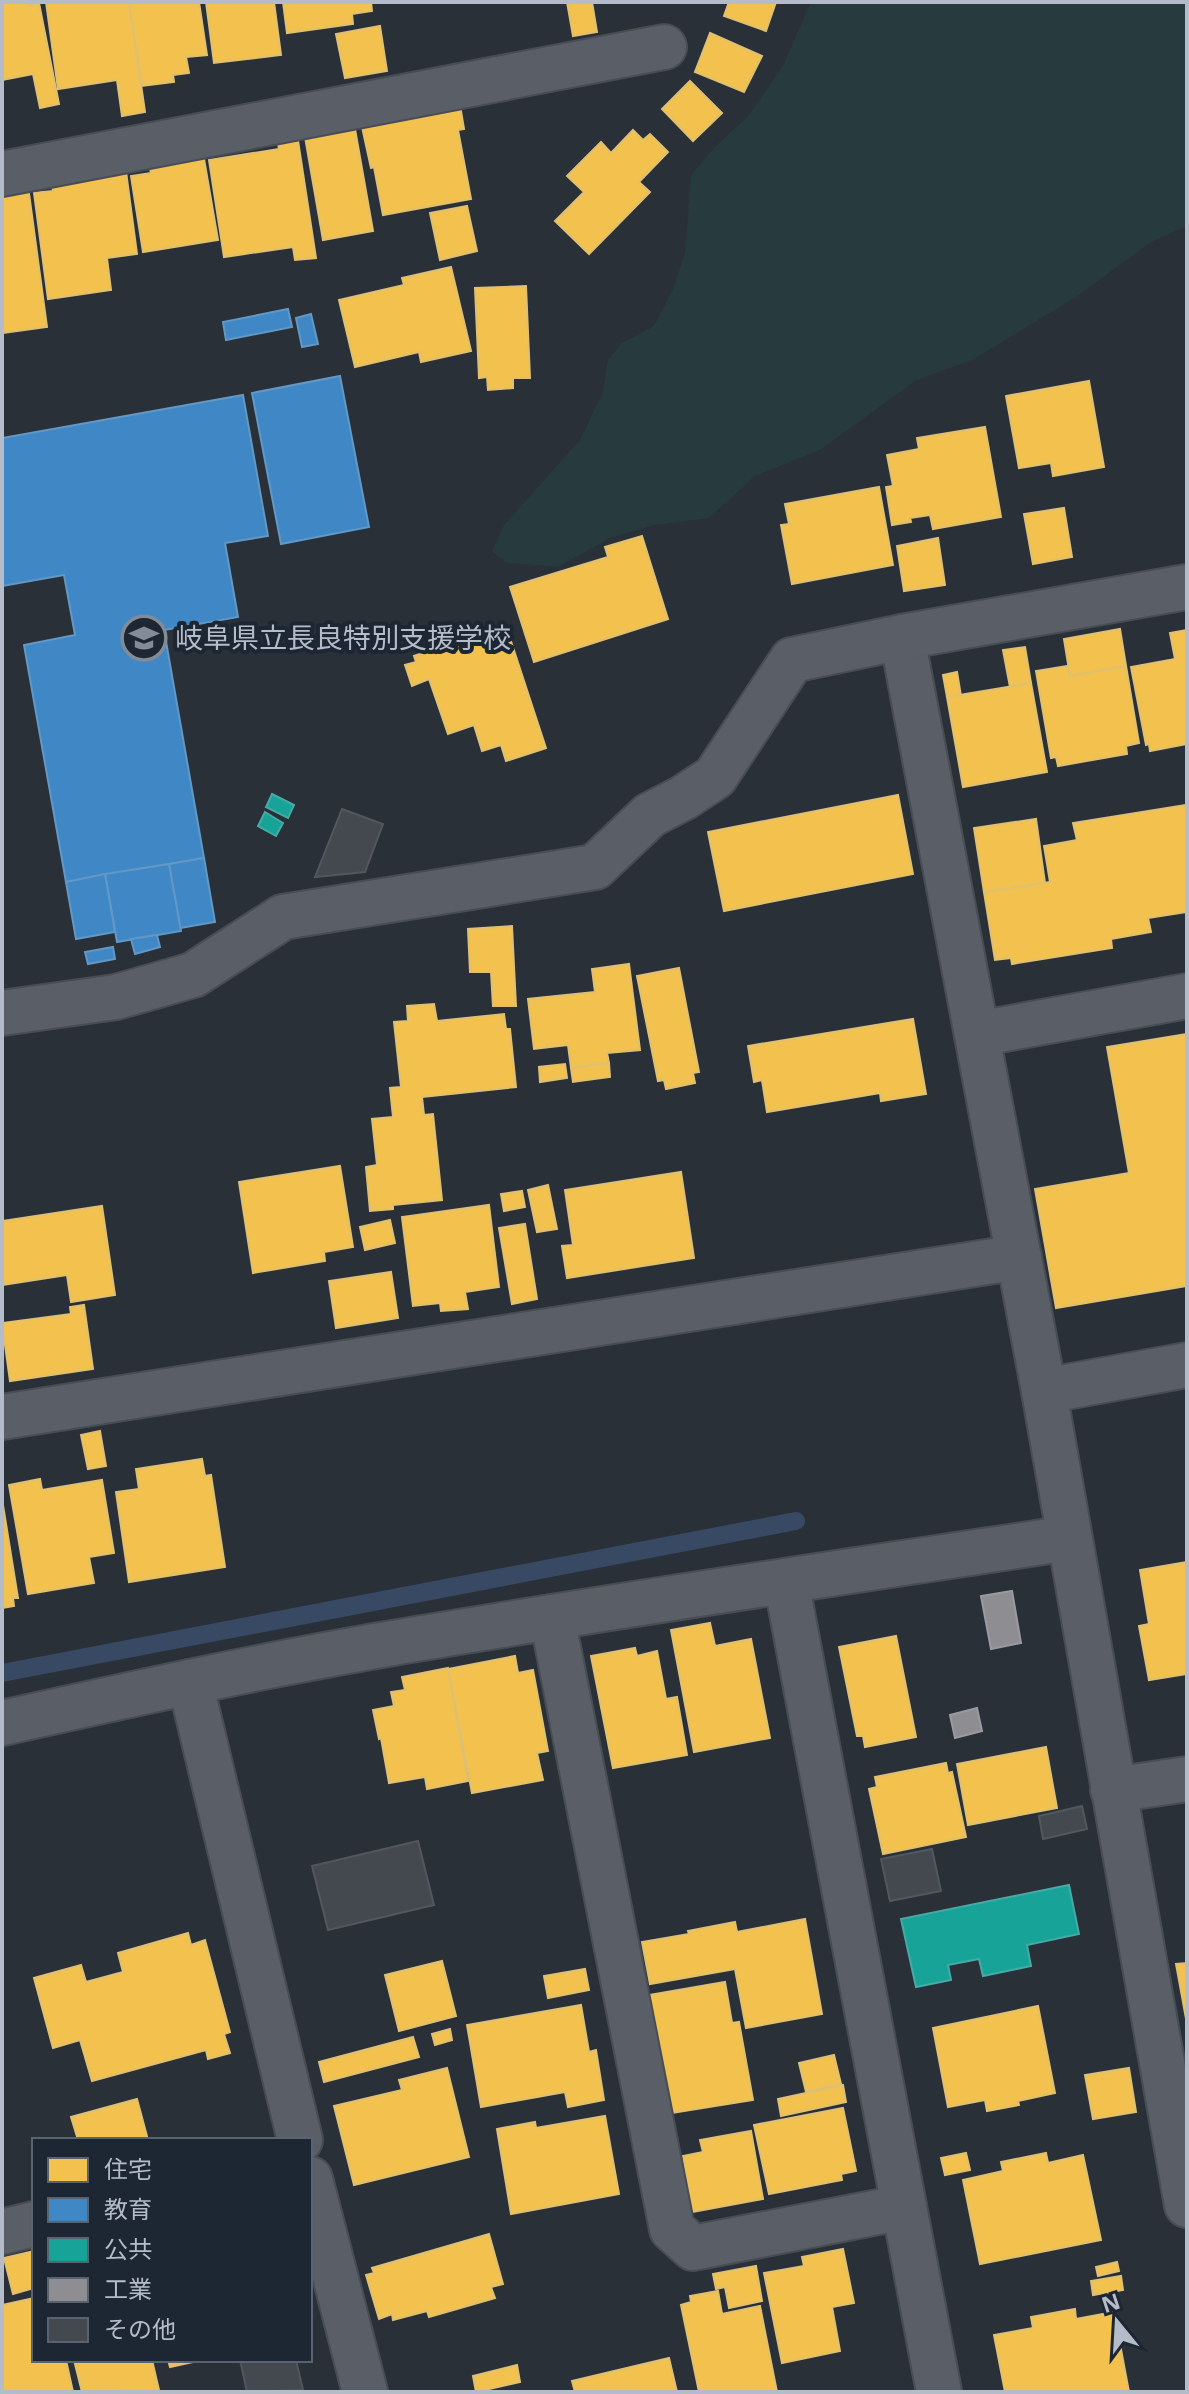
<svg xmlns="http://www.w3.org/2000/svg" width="1189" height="2394" font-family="'Noto Sans','Noto Sans JP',sans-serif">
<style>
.green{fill:#273a3e}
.homes{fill:#f2c14e;stroke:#dfc073;stroke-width:2}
.schools{fill:#3f88c5;stroke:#6298c6;stroke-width:2}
.public{fill:#17a398;stroke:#46aaa7;stroke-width:2}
.industry{fill:#8d8d92;stroke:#999ba2;stroke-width:2}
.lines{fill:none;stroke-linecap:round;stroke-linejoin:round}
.stream{stroke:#384963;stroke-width:18}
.building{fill:#444950;stroke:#52575f;stroke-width:2}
.minor-casing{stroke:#484c53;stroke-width:48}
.minor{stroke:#5a5e66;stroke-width:44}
.labels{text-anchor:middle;stroke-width:8;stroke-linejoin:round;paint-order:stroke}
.poi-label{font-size:28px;fill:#b4bcc9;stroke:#1d2633;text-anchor:start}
</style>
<rect width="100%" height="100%" fill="#2a3038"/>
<path class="green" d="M811,2H1187V226L1151,242L1076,297L974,359L915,381L820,450L755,476L709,518L654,525L610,538L558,567L507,563L492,551L504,525L580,440L603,392L608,360L622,343L654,326L673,289L685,253L691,175L716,146L749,115L783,66Z"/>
<g class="homes">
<path d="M2,2H29V5L39,3L59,104L40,108L33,74L2,80Z"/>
<path d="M46,2H129L145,112L122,116L117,80L58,89Z"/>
<path d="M129,2H199L207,55L186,57L189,73L173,75L174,82L142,86Z"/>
<path d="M206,2H274L281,55L214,63Z"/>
<path d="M283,2H371L372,11L352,14L353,24L287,33Z"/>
<path d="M567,2H592L597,32L573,36Z"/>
<path d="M729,2H776L766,31L724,16Z"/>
<path d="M380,26L387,71L345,78L336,34Z"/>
<path d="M710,33L762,56L744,92L695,72Z"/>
<path d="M690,81L722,113L693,141L662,109Z"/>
<path d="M460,105L464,129L458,130L471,199L383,215L374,167L371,168L362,127Z"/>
<path d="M355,129L373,231L323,240L305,137Z"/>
<path d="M633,130L643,140L650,134L668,152L639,182L650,192L589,254L555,221L584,192L567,176L601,142L611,153Z"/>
<path d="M297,134L316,258L295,260L293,247L224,257L209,160L279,149L277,138Z"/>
<path d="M203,153L218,240L143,252L131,176L151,173L149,164Z"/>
<path d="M125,164L137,254L107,258L111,290L48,299L34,193L53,191L51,179Z"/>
<path d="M28,186L47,327L2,333V190Z"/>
<path d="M467,206L477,251L440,260L430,213Z"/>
<path d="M451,267L471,351L421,362L419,352L355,367L339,300L404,285L402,278Z"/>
<path d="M526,286L530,378H513V388L488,390L487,377L479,378L475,288Z"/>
<path d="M1089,381L1104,467L1053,476L1051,463L1019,468L1006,396Z"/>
<path d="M985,427L1001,517L933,529L930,515L910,518L911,522L892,525L886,487L893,486L887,455L919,449L917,438Z"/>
<path d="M879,487L893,565L792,584L781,525L789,524L785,504Z"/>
<path d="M1064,508L1072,557L1033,564L1024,514Z"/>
<path d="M642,536L668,619L534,662L510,587L608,557L605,547Z"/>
<path d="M938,538L945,585L904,591L897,546Z"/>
<path d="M506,626L546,748L506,761L501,745L482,751L474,725L448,734L429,679L412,686L405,665L416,662L414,656Z"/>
<path d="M1120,629L1126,666L1070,676L1064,639Z"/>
<path d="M1187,630V744L1150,751L1149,744L1146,745L1131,667L1175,659L1170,633Z"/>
<path d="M1025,647L1031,683L1010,687L1003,650Z"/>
<path d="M1068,666L1070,676L1126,666L1139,743L1126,746L1127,754L1058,766L1056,757L1051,758L1036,671Z"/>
<path d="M957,672L961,696L947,697L943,675Z"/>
<path d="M1031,683L1047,772L963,787L947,697Z"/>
<path d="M898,795L913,874L724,911L708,832Z"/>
<path d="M1185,805L1187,810V912L1148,918L1151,932L1111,939L1112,948L1012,964L1011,958L995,960L984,892L1050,882L1044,846L1077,840L1073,823Z"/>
<path d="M1036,819L1045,883L984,892L974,828Z"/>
<path d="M512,926L516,1006H493L491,972H470L468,929Z"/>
<path d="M629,964L640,1050L607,1053L609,1063L571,1068L568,1045L534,1049L528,999L595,992L592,969Z"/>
<path d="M679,968L699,1072L693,1073L695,1083L666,1089L664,1080L658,1081L637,976Z"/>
<path d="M434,1004L437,1021L504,1014L506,1029H510L516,1087L422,1097L424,1115L433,1114L442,1200L393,1205V1209L370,1211L366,1167L377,1165L372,1119L393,1117L390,1088L401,1087L394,1022L408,1021L407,1006Z"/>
<path d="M913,1019L926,1094L881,1101L880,1093L767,1112L762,1080L754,1082L748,1046Z"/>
<path d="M1187,1034V1286L1056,1308L1035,1189L1129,1173L1107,1047Z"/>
<path d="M609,1063L610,1077L573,1082L571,1068Z"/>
<path d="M565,1064L567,1078L540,1082L539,1067Z"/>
<path d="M340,1166L353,1247L324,1252L325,1261L253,1273L239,1182Z"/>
<path d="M681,1172L694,1258L567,1278L562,1246L573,1245L565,1190Z"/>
<path d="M548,1185L557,1229L537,1232L528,1190Z"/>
<path d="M522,1191L525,1207L504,1211L501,1194Z"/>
<path d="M489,1205L499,1287L465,1292L468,1309L441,1311L440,1303L413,1306L402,1217Z"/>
<path d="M102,1206L115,1295L71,1302L67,1275L2,1285V1221Z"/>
<path d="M390,1220L395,1243L365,1250L360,1227Z"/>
<path d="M525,1224L537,1299L512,1304L499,1228Z"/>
<path d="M391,1272L398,1318L336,1328L329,1281Z"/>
<path d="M84,1305L93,1369L10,1381L2,1323L71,1314L70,1307Z"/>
<path d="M100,1431L106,1466L88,1469L81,1435Z"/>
<path d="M202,1459L205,1476L211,1475L225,1567L129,1582L116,1492L139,1489L136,1469Z"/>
<path d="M40,1479L42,1490L102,1480L114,1553L89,1557L94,1583L28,1594L9,1485Z"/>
<path d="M2,1499L18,1598H13L14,1606L2,1608Z"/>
<path d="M1187,1562V1674L1149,1680L1139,1626L1149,1624L1140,1570Z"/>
<path d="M710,1623L715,1646L751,1639L770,1738L694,1752L671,1630Z"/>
<path d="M896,1636L916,1737L865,1747L863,1736H857L839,1647Z"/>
<path d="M635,1648L637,1656L657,1651L666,1699L677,1697L687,1755L613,1768L591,1656Z"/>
<path d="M515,1656L518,1673L533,1670L548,1751L537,1753L543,1780L472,1793L448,1669Z"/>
<path d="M448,1668L468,1781L427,1789L425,1777L389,1783L381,1738L379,1739L373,1710L394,1706L391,1692L405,1690L402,1677Z"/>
<path d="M1046,1747L1057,1808L968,1825L957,1764Z"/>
<path d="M946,1763L948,1773L952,1772L966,1837L883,1854L869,1789L877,1787L875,1777Z"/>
<path d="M805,1919L822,2014L746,2028L735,1969L650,1984L642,1942L689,1934L688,1931L735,1922L737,1932Z"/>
<path d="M188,1933L191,1945L205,1940L230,2032L224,2034L230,2053L208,2059L206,2050L92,2081L80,2040L53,2048L34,1978L81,1965L86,1982L123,1972L118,1953Z"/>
<path d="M442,1961L456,2016L399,2031L385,1975Z"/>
<path d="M1187,1963V2024L1176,1964Z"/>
<path d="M585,1969L589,1990L548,1998L544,1976Z"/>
<path d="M725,1982L732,2023L739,2022L753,2100L671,2113L649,1995Z"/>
<path d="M581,2005L589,2052L596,2050L604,2100L568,2107L565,2092L481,2107L467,2025Z"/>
<path d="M1038,2006L1055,2093L1018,2101L1019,2105L987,2111L985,2100L948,2107L933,2028Z"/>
<path d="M450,2029L452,2040L435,2045L432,2034Z"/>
<path d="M413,2037L419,2057L324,2082L319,2062Z"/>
<path d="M834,2055L841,2084L806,2092L799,2063Z"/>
<path d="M447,2068L469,2157L354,2185L334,2106L402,2090L399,2080Z"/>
<path d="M1129,2068L1136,2112L1093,2119L1085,2075Z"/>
<path d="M843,2085L846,2102L781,2116L778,2099Z"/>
<path d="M137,2099L148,2140H78L71,2117Z"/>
<path d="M843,2108L856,2171L841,2174L842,2180L769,2194L754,2125Z"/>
<path d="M605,2116L619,2194L511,2214L497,2129L535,2122L536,2128Z"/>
<path d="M751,2131L763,2199L692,2212L683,2156L703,2152L700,2140Z"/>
<path d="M966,2153L970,2170L945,2175L941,2158Z"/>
<path d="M1046,2153L1048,2163L1083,2155L1101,2240L980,2264L963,2180L1003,2171L1001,2162Z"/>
<path d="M489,2234L503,2284L491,2287L495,2298L429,2317L427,2311L393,2320L392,2314L379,2319L366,2275L374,2273L372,2268Z"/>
<path d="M843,2249L854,2303L832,2307L840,2351L782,2363L764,2273L804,2266L802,2257Z"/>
<path d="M34,2251V2288L13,2294L4,2258Z"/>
<path d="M1117,2262L1119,2271L1098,2276L1096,2267Z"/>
<path d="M756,2266L762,2301L729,2308L725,2287L716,2289L713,2274Z"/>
<path d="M1121,2276L1123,2290L1093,2295L1091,2281Z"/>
<path d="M718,2291L722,2314L760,2306L777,2392H699L681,2305L691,2302L690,2296Z"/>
<path d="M34,2298V2360H66L73,2392H2V2305Z"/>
<path d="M1075,2309L1076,2319L1114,2312L1129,2392H1005L994,2335L1033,2328L1031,2317Z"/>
<path d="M669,2358L677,2392H575L572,2381Z"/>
<path d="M74,2360H152L159,2390L82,2392Z"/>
<path d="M168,2360H202L170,2367Z"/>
<path d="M517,2365L520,2382L476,2392L473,2376Z"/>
</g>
<g class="schools">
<path d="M288,309L292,327L226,340L223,322Z"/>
<path d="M311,314L318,344L302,347L296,318Z"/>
<path d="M340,376L369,527L281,544L252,393Z"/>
<path d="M243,395L268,536L225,543L238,617L164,630L204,858L66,882L24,645L75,635L64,575L2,586V438Z"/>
<path d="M204,858L215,922L180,928L169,864Z"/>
<path d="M169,864L181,931L117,942L105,874Z"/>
<path d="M105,874L115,932L76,939L66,882Z"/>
<path d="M157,935L160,947L135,954L131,939Z"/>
<path d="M113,947L115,959L88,964L85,952Z"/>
</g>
<g class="public">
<path d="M272,794L294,805L288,818L266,807Z"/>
<path d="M265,812L283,823L276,836L258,826Z"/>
<path d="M1069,1885L1079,1934L1027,1945L1031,1966L983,1976L979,1959L948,1965L951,1980L916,1987L901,1919Z"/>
</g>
<g class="industry">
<path d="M1012,1591L1021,1643L991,1649L981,1596Z"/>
<path d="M977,1708L982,1731L955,1738L950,1715Z"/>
</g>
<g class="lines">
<path class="stream" d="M2,1673L796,1521"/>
</g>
<g class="building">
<path d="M342,809L383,824L365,872L315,877Z"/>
<path d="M1082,1806L1087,1829L1043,1839L1039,1816Z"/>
<path d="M418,1841L434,1905L328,1930L312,1866Z"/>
<path d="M932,1849L941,1891L890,1901L881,1859Z"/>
<path d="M240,2360H296L303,2390L247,2392Z"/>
</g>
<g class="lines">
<g class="minor-casing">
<g id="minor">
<path d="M2,174L664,47"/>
<path d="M902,637L1044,1391L1187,2205"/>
<path d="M2,1013L116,997L193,975L283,917L595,867L650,815L683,798L715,777L792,660L902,637L1187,587"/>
<path d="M977,1034L1187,996"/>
<path d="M1044,1391L1187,1365"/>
<path d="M2,1417L1019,1257"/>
<path d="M786,1581L939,2392"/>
<path d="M552,1617L672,2229L693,2248L904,2207"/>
<path d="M190,1682L300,2140"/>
<path d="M2,1723C128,1695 254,1667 381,1645C610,1606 839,1573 1069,1538"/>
<path d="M1113,1790L1187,1779"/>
<path d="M310,2179L365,2392"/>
<path d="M2,2232L34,2224"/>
</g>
</g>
<use href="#minor" class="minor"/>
</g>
<defs>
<g id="school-ring" transform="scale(2.3)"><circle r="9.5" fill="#1d2633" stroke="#848b96" stroke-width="1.5"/><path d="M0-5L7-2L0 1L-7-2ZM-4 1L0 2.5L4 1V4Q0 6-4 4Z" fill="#848b96"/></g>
</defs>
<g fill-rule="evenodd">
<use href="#school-ring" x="144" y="638"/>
</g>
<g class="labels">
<g class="poi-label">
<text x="175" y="648">岐阜県立長良特別支援学校</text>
</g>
</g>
<rect width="1189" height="2394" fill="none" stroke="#b4bcc9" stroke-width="8"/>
<rect x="32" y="2138" width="280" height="224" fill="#1d2633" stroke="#59626f" stroke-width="2"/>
<rect x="48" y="2158" width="40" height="24" fill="#f2c14e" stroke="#59626f" stroke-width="2"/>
<text x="104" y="2178" font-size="24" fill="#b4bcc9">住宅</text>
<rect x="48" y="2198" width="40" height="24" fill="#3f88c5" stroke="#59626f" stroke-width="2"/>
<text x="104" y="2218" font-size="24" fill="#b4bcc9">教育</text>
<rect x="48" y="2238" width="40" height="24" fill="#17a398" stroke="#59626f" stroke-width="2"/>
<text x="104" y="2258" font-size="24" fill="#b4bcc9">公共</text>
<rect x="48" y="2278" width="40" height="24" fill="#8d8d92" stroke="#59626f" stroke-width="2"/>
<text x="104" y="2298" font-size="24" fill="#b4bcc9">工業</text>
<rect x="48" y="2318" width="40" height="24" fill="#444950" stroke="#59626f" stroke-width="2"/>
<text x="104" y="2338" font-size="24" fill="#b4bcc9">その他</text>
<g transform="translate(1117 2322) rotate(342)" stroke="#1d2633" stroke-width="6" paint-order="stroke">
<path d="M0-6L14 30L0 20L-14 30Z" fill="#b4bcc9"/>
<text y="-12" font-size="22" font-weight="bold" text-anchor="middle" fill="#b4bcc9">N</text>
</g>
</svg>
